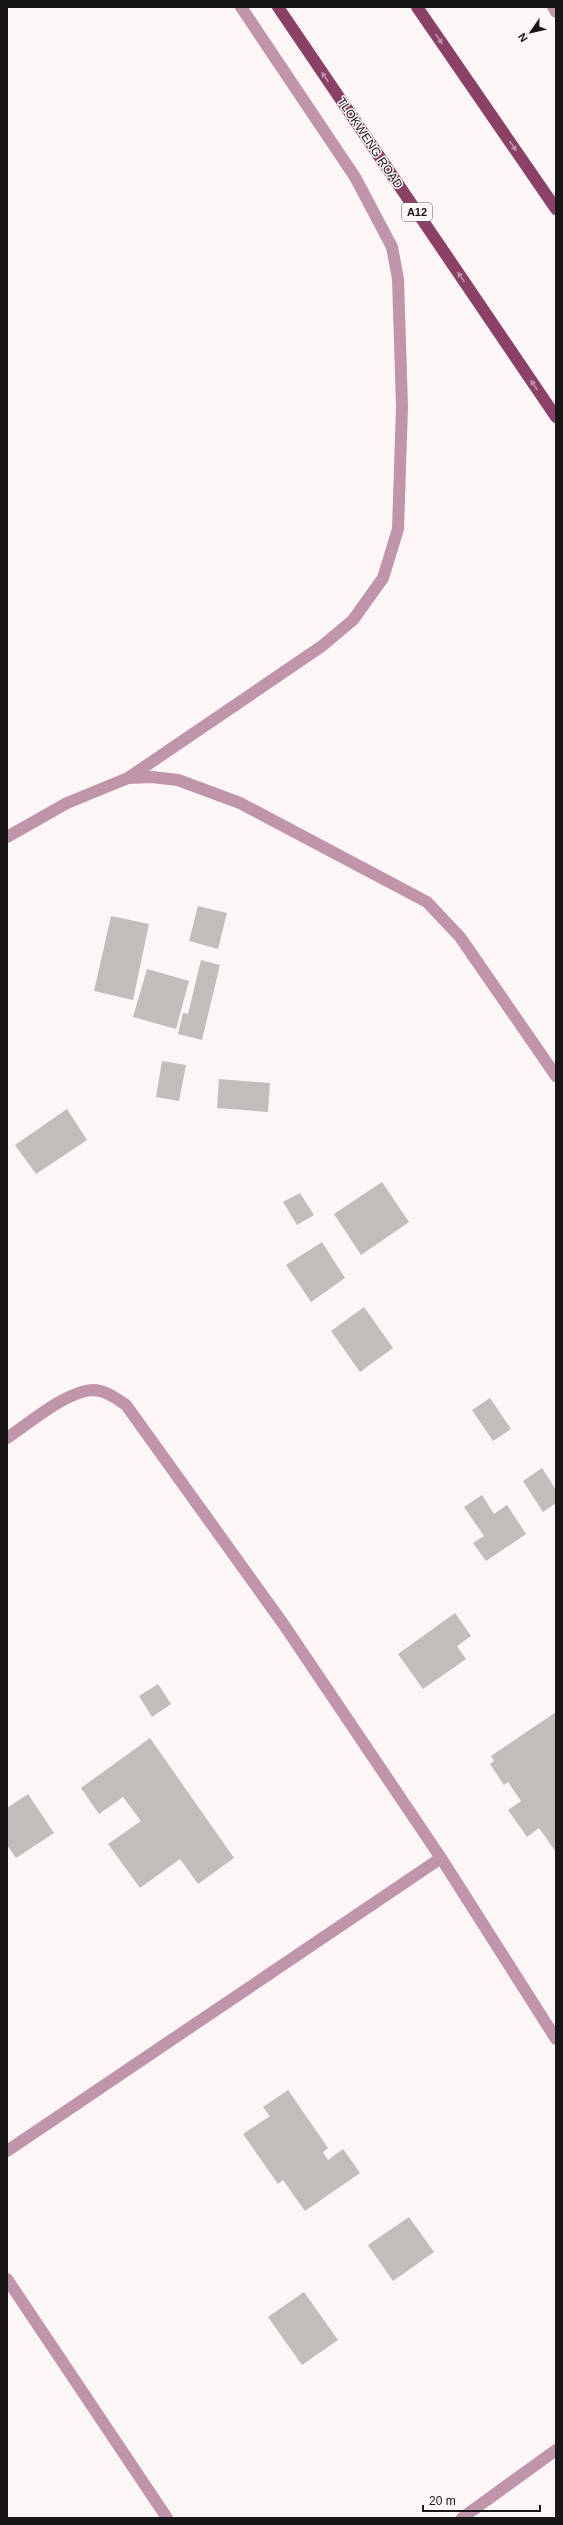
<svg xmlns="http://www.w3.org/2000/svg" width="563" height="2525" font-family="Helvetica,sans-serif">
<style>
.building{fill:#c2bdbb}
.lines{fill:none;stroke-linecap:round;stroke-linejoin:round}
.street{stroke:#c094a9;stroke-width:12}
.primary{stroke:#8a4067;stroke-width:12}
.oneway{fill:#bd92a7}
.labels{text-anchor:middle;stroke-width:3;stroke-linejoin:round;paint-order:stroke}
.shield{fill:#fcf6f6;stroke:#5c5858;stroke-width:1}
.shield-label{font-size:11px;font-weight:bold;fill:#171515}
.street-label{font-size:12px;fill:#171515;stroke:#fcf6f6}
</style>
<rect width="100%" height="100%" fill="#fcf6f6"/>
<g class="building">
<path d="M198,906L227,913L218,949L189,941Z"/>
<path d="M111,916L149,924L133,1000L94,991Z"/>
<path d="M201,960L220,965L202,1040L178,1034L183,1013L188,1014Z"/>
<path d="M147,969L189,981L176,1029L133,1017Z"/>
<path d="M162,1061L186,1065L179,1101L156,1097Z"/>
<path d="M219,1079L270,1083L268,1112L217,1108Z"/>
<path d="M67,1109L87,1140L36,1174L15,1145Z"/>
<path d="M382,1182L409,1222L361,1255L334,1214Z"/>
<path d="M300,1193L314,1215L297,1225L283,1202Z"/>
<path d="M322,1242L345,1278L311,1302L286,1265Z"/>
<path d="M364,1307L393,1348L360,1372L331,1331Z"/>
<path d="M490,1398L511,1429L493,1441L472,1410Z"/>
<path d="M542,1468L556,1490V1503L543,1512L523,1481Z"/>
<path d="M482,1495L494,1514L507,1505L526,1534L486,1561L473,1543L484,1536L464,1507Z"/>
<path d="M455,1613L471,1636L457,1646L466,1659L423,1689L398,1654Z"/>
<path d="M158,1684L171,1704L152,1717L139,1696Z"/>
<path d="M556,1712L555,1749L556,1852L539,1828L527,1837L508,1810L521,1801L508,1782L504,1785L490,1764L494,1761L491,1756Z"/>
<path d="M150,1738L234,1858L198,1884L180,1859L140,1888L108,1844L141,1821L123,1797L99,1814L81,1788Z"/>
<path d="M28,1794L54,1833L16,1858L7,1845V1808Z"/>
<path d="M288,2090L328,2148L323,2152L328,2160L343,2149L360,2173L305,2211L283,2180L278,2184L243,2134L270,2116L263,2107Z"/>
<path d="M409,2217L434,2252L393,2281L368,2245Z"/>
<path d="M304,2292L338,2340L302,2365L268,2317Z"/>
</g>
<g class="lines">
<g class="street">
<path d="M553,7L556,12"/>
<path d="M128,778L322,646L353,620L383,578L398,529L402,407L398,279L392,247L355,177L241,7"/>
<path d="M7,837L67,803L128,778L152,777L178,780L240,803L427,902L460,937L556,1076"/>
<path d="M7,1438C30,1423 66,1391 93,1390C106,1390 116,1399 126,1405L284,1625L441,1858L556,2039"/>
<path d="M7,2151L441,1858"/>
<path d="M7,2279L167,2518"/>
<path d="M462,2518L556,2450"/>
</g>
<g class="primary">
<path d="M278,7L556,417"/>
<path d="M417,7L556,209"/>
</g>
</g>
<defs><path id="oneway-solid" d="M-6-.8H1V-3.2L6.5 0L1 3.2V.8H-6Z"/></defs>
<g class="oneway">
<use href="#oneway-solid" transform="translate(439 39) rotate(56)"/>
<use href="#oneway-solid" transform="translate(325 77) rotate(-124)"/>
<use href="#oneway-solid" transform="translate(513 146) rotate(56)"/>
<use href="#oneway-solid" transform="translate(461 277) rotate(-124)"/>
<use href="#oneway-solid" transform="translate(534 385) rotate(-124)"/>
</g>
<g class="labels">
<rect class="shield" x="402" y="203" width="30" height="18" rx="3"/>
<g class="shield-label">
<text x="417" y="216">A12</text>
</g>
<g class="street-label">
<text transform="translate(370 143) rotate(56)" y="4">TLOKWENG ROAD</text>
</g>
</g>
<rect width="563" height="2525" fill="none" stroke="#171515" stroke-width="16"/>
<g transform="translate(531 32) rotate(236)" stroke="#fcf6f6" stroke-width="3" paint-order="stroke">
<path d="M0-3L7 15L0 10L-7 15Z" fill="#171515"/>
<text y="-6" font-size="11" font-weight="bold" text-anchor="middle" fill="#171515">N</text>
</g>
<path d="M423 2505v6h117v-6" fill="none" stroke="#171515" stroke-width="2"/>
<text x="429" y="2505" font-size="12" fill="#171515" stroke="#fcf6f6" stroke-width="3" paint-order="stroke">20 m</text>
</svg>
